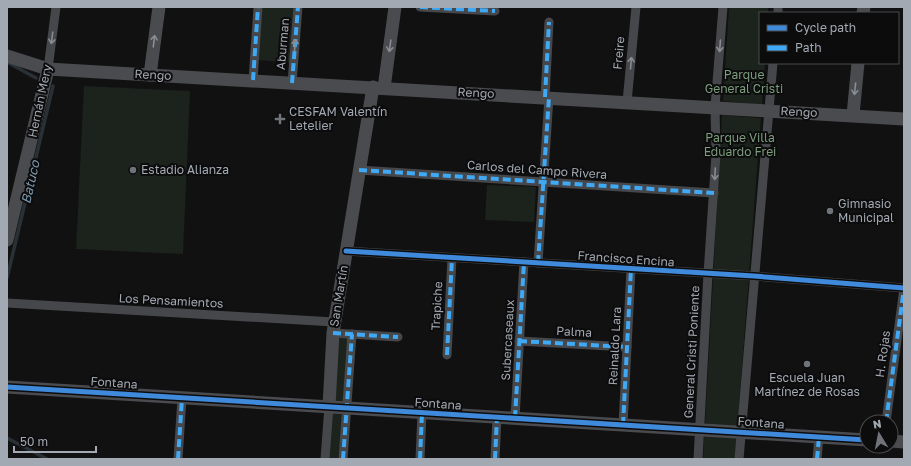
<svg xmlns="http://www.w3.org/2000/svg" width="911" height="466" font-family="'Golos Text',sans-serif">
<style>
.green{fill:#1c221c}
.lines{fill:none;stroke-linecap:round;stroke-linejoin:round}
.stream{stroke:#293136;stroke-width:3.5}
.street{stroke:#46474a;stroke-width:9}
.secondary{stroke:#4a4b4e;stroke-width:13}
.quiet{stroke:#3fa9f5;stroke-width:4;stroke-dasharray:8 4;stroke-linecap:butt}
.cycleway-casing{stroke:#0c0c0d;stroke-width:8}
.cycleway{stroke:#408adc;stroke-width:5}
.oneway{stroke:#878c93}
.oneway2{stroke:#888d94}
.poi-dot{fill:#70747a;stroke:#0c0c0d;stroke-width:1.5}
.labels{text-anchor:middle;stroke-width:4;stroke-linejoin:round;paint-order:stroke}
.street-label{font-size:12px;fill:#a3a9b2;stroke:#0c0c0d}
.park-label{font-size:12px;fill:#7b9d7c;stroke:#0c0c0d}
.poi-label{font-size:12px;fill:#a3a9b2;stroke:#0c0c0d;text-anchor:start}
.water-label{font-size:13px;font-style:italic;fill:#7b98ac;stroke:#0c0c0d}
</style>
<rect width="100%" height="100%" fill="#111112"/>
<g class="green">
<path d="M262,7H296L291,63L258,60Z"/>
<path d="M729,7H768V13H760V63H765L762,105L723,101Z"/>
<path d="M84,86L190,91L183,254L76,249Z"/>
<path d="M722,115L761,118L735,459H703Z"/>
<path d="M487,185L536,187L534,222L485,220Z"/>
<path d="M336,337L348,338L340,459H329Z"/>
</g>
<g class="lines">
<g class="stream">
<path d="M7,62L36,78"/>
<path d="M7,278L53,86"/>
<path d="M7,438L47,459"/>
</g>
<g class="street">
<path d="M420,7L495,11"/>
<path d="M778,13V7"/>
<path d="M48,69L56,7"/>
<path d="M253,80L258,7"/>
<path d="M292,83L298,7"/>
<path d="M545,97L549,22"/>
<path d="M627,102L636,7"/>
<path d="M359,170L714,193"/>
<path d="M346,251L754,276L904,288"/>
<path d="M538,263L549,97"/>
<path d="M7,303L334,322"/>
<path d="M333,333L398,337"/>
<path d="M519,341L627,347"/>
<path d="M447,355L452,258"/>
<path d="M515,418L524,262"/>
<path d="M886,422L904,288"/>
<path d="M623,425L631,269"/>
<path d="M178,459L182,398"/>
<path d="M325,459L329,406"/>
<path d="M343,459L352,334"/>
<path d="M420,459L422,413"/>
<path d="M495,459L497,417"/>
<path d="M698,459L708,274L716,154L715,107L723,7"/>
<path d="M739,459L773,63"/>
<path d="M817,459L819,437"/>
</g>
<g class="secondary">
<path d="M863,13L864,7"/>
<path d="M7,56L48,69L904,119"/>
<path d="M150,75L159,7"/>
<path d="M384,88L395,7"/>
<path d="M853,115L858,63"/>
<path d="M7,240L48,69"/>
<path d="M7,387L867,440"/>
<path d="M329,406L333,333L373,87"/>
<path d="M891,441L904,442"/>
</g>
<g class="quiet">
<path d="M420,7L495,11"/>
<path d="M253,80L258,7"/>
<path d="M292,83L298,7"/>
<path d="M545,97L549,22"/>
<path d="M359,170L714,193"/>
<path d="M538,263L549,97"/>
<path d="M333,333L398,337"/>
<path d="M519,341L627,347"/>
<path d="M447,355L452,258"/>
<path d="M515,418L524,262"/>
<path d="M886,422L904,288"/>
<path d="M623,425L631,269"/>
<path d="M178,459L182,398"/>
<path d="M343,459L352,334"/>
<path d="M420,459L422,413"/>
<path d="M495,459L497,417"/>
<path d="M817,459L819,437"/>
</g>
<g class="cycleway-casing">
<g id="cycleway">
<path d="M346,251L754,276L904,288"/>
<path d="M7,387L867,440"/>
</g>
</g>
<use href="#cycleway" class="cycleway"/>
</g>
<defs><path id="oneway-shaft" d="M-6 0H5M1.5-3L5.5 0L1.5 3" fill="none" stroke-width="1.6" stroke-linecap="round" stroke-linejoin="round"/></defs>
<g class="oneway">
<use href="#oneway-shaft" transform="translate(52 38) rotate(97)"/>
<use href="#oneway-shaft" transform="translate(295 45) rotate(-85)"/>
<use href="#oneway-shaft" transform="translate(720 46) rotate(94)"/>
<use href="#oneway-shaft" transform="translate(631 63) rotate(-85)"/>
<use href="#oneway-shaft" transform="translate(715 174) rotate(93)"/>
</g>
<g class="oneway2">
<use href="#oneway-shaft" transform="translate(154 41) rotate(-83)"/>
<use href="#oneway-shaft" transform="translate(390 46) rotate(98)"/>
<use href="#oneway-shaft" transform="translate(855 89) rotate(96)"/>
</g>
<g class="poi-dot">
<path d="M278 113h4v4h4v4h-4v4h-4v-4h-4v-4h4z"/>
<circle cx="133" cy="170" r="4"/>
<circle cx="830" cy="211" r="4"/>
<circle cx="807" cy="364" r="4"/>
</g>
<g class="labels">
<g class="street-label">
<text transform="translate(283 44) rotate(-85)" y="4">Aburman</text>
<text transform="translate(619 53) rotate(-85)" y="4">Freire</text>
<text transform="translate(153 75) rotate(3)" y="4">Rengo</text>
<text transform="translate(476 93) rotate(3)" y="4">Rengo</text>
<text transform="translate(40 101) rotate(-78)" y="4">Hernán Mery</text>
<text transform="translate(799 112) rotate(3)" y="4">Rengo</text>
<text transform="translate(537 170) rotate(4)" y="4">Carlos del Campo Rivera</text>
<text transform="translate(626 259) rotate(4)" y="4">Francisco Encina</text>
<text transform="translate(339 296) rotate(-81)" y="4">San Martín</text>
<text transform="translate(171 301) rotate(3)" y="4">Los Pensamientos</text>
<text transform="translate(437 306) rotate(-87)" y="4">Trapiche</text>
<text transform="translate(574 332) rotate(3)" y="4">Palma</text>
<text transform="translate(508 340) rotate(-87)" y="4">Subercaseaux</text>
<text transform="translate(615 346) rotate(-87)" y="4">Reinaldo Lara</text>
<text transform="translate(692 352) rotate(-87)" y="4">General Cristi Poniente</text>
<text transform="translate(883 354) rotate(-82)" y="4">H. Rojas</text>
<text transform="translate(114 383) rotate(4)" y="4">Fontana</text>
<text transform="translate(438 404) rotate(4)" y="4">Fontana</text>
<text transform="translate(761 423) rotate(4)" y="4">Fontana</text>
</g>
<g class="park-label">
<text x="744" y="79">Parque<tspan x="744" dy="14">General Cristi</tspan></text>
<text x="740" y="142">Parque Villa<tspan x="740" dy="14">Eduardo Frei</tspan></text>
</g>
<g class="poi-label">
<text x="289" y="116">CESFAM Valentín<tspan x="289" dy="14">Letelier</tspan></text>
<text x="141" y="174">Estadio Alianza</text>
<text x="838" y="208">Gimnasio<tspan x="838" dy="14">Municipal</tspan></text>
<text x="807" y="382" text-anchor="middle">Escuela Juan<tspan x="807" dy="14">Martínez de Rosas</tspan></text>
</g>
<g class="water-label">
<text transform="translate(30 182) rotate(-77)" y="5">Batuco</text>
</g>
</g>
<rect width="911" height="466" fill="none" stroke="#a3a9b2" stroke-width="16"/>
<rect x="759" y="12" width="140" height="52" fill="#0c0c0d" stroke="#484b4f"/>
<rect x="767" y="25" width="20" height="6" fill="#408adc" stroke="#484b4f"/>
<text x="795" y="32" font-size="12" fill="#a3a9b2">Cycle path</text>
<rect x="767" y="45" width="20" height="6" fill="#3fa9f5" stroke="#484b4f"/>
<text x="795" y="52" font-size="12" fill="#a3a9b2">Path</text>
<g transform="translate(879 434) rotate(350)"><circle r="19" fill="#0c0c0d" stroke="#484b4f"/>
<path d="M0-3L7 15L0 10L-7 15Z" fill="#70747a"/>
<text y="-6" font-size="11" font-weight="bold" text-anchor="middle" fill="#a3a9b2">N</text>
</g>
<path d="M14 446v6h82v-6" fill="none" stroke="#a3a9b2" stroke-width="2"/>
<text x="20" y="446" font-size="12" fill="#a3a9b2" stroke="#0c0c0d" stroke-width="3" paint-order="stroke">50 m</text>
</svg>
